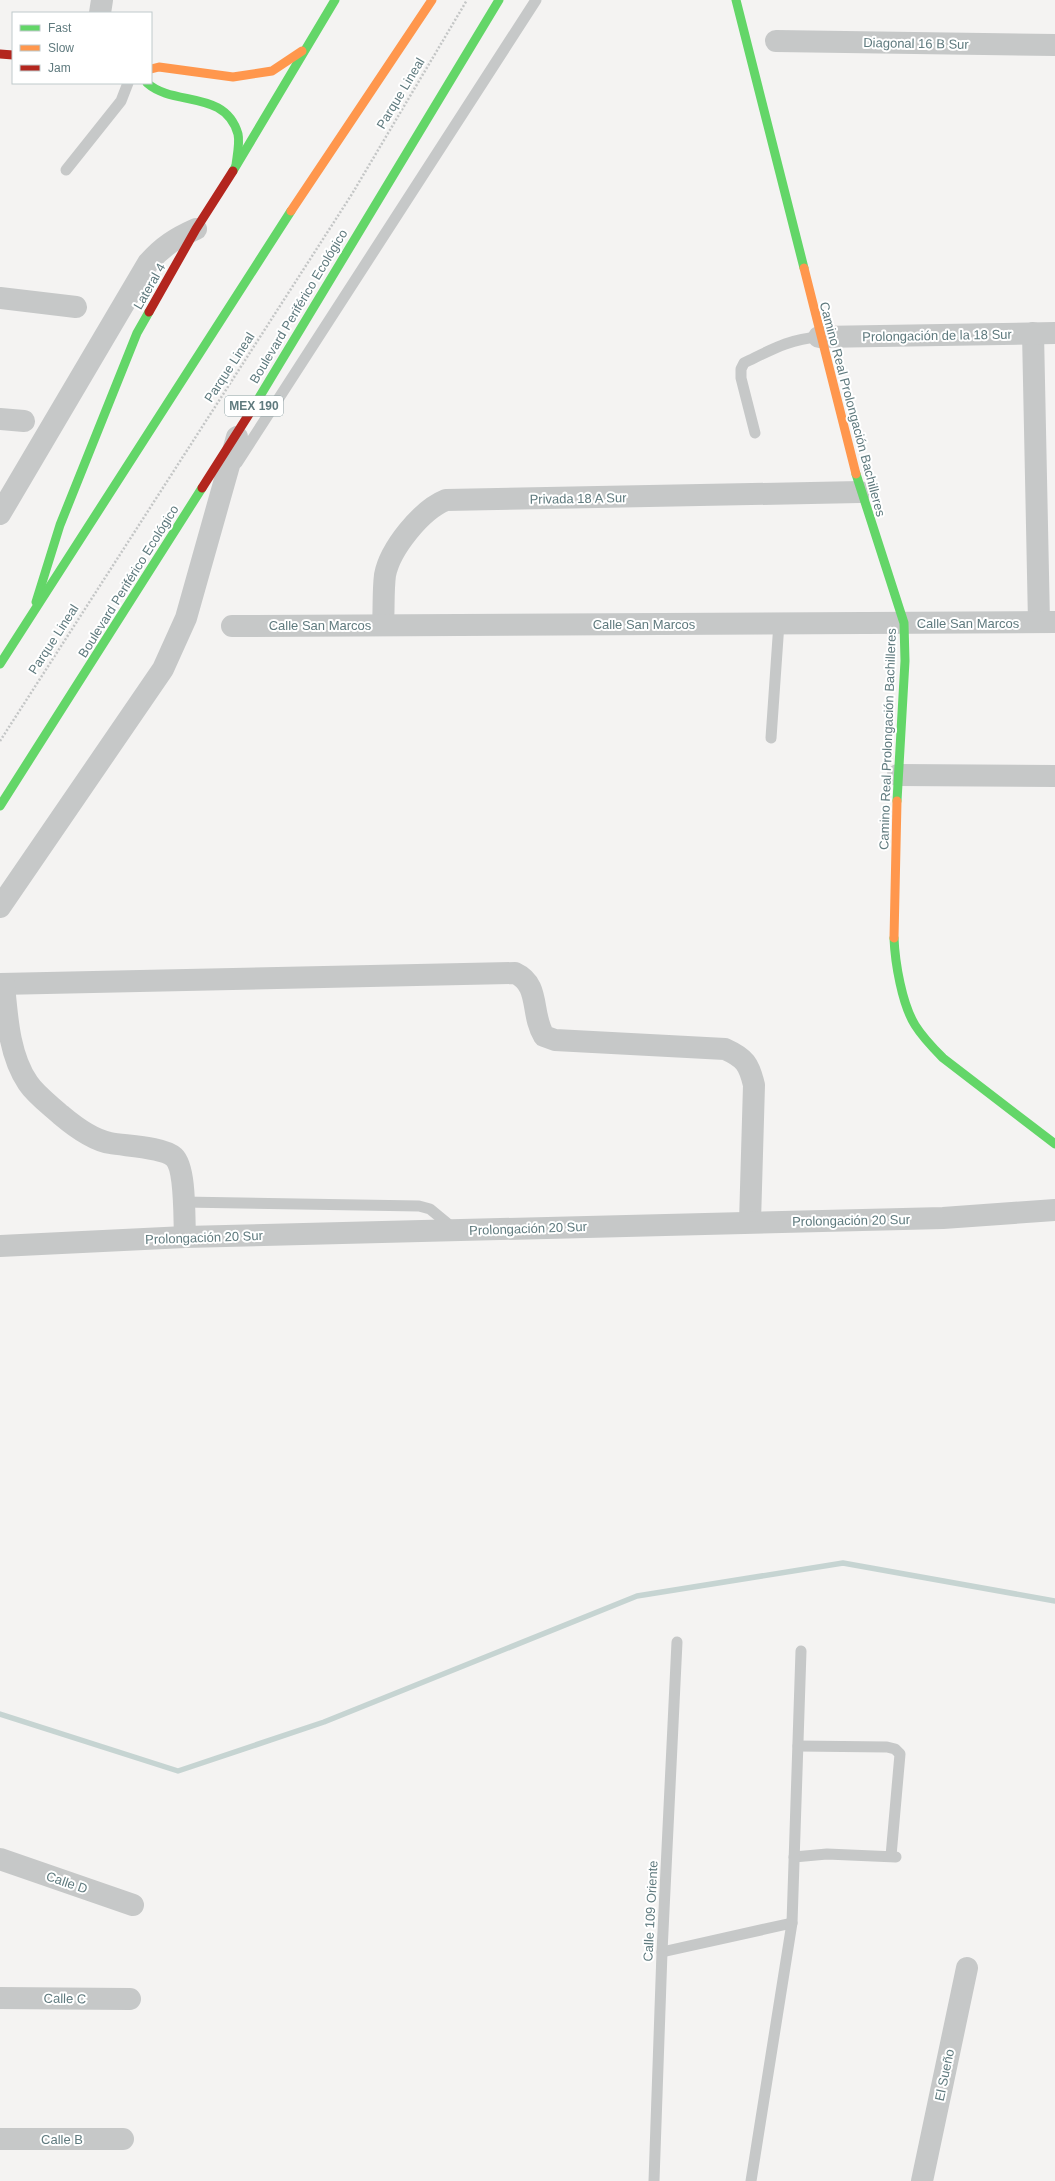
<svg xmlns="http://www.w3.org/2000/svg" width="1055" height="2181" font-family="Arial,sans-serif">
<style>
.lines{fill:none;stroke-linecap:round;stroke-linejoin:round}
.stream{stroke:#c6d4d2;stroke-width:5.5}
.path{stroke:#c4c6c6;stroke-width:2.5;stroke-dasharray:2 2;stroke-linecap:butt}
.lane{stroke:#c6c8c8;stroke-width:11}
.street{stroke:#c6c8c8;stroke-width:22}
.fast{stroke:#63d668;stroke-width:9}
.slow{stroke:#ff974d;stroke-width:9}
.jam{stroke:#b3261e;stroke-width:9}
.labels{text-anchor:middle;stroke-width:4;stroke-linejoin:round;paint-order:stroke}
.shield{fill:#fff;stroke:#8fa2a5;stroke-width:1}
.shield-label{font-size:12px;font-weight:bold;fill:#5f7a7e}
.street-label{font-size:13px;fill:#5f7a7e;stroke:#fff}
</style>
<rect width="100%" height="100%" fill="#f4f3f2"/>
<g class="lines">
<path class="stream" d="M0,1714L178,1771L324,1722L637,1596L843,1563L1055,1601"/>
<path class="path" d="M0,741L352,194L467,0"/>
<g class="lane">
<path d="M66,170L121,101L128,83"/>
<path d="M755,433L741,378V369L744,363C771,350 789,339 819,337"/>
<path d="M237,463L536,0"/>
<path d="M771,738L779,623"/>
<path d="M183,1202L419,1206L430,1209L453,1228"/>
<path d="M798,1746L887,1747L895,1749L900,1754L891,1856"/>
<path d="M794,1857L827,1854L896,1857"/>
<path d="M662,1952L792,1923"/>
<path d="M654,2181L662,1952L677,1642"/>
<path d="M751,2181L792,1923L801,1651"/>
</g>
<g class="street">
<path d="M100,13L102,0"/>
<path d="M776,41L1055,45"/>
<path d="M0,298L76,307"/>
<path d="M1033,333L1039,622"/>
<path d="M819,337L1055,333"/>
<path d="M0,419L24,421"/>
<path d="M0,514L148,263C163,246 176,238 196,229"/>
<path d="M383,625C384,609 383,591 385,575C390,549 421,510 446,500L860,492"/>
<path d="M232,626L1055,622"/>
<path d="M898,775L1055,776"/>
<path d="M0,907L163,669L186,618L237,437"/>
<path d="M0,984L515,973C541,985 530,1013 544,1036L555,1040L725,1049C745,1058 749,1064 754,1085L750,1222"/>
<path d="M4,984C7,1017 9,1055 28,1083C36,1095 50,1105 61,1115C74,1126 93,1140 110,1143C126,1146 163,1147 174,1157C186,1168 184,1220 185,1237"/>
<path d="M0,1246L185,1237L943,1218L1055,1210"/>
<path d="M0,1859L133,1905"/>
<path d="M0,1998L130,1999"/>
<path d="M0,2139H123"/>
<path d="M922,2181L967,1968"/>
</g>
<g class="fast">
<path d="M736,0L804,268"/>
<path d="M147,83C174,107 225,89 238,134C240,143 237,156 236,165"/>
<path d="M233,171L335,0"/>
<path d="M251,411L499,0"/>
<path d="M856,474L904,623L905,661L897,801"/>
<path d="M36,602L60,525L137,333L149,312"/>
<path d="M0,664L291,211"/>
<path d="M0,806L202,488"/>
<path d="M894,938C895,963 902,1004 915,1025C923,1038 933,1048 943,1058L1055,1144"/>
</g>
<g class="slow">
<path d="M151,69L159,67L233,77L272,71L302,51"/>
<path d="M291,211L432,0"/>
<path d="M804,268L856,474"/>
<path d="M894,938L897,801"/>
</g>
<g class="jam">
<path d="M0,54L13,55"/>
<path d="M149,312L196,229L233,171"/>
<path d="M202,488L251,411"/>
</g>
</g>
<g class="labels">
<rect class="shield" x="225" y="396" width="58" height="20" rx="3"/>
<g class="shield-label">
<text x="254" y="410">MEX 190</text>
</g>
<g class="street-label">
<text transform="translate(916 43) rotate(1)" y="5">Diagonal 16 B Sur</text>
<text transform="translate(400 93) rotate(-59)" y="5">Parque Lineal</text>
<text transform="translate(149 286) rotate(-60)" y="5">Lateral 4</text>
<text transform="translate(298 306) rotate(-59)" y="5">Boulevard Periférico Ecológico</text>
<text transform="translate(937 335) rotate(-1)" y="5">Prolongación de la 18 Sur</text>
<text transform="translate(229 367) rotate(-57)" y="5">Parque Lineal</text>
<text transform="translate(853 409) rotate(75)" y="5">Camino Real Prolongación Bachilleres</text>
<text transform="translate(578 498) rotate(-1)" y="5">Privada 18 A Sur</text>
<text transform="translate(128 581) rotate(-58)" y="5">Boulevard Periférico Ecológico</text>
<text x="968" y="628">Calle San Marcos</text>
<text x="644" y="629">Calle San Marcos</text>
<text x="320" y="630">Calle San Marcos</text>
<text transform="translate(53 639) rotate(-57)" y="5">Parque Lineal</text>
<text transform="translate(887 739) rotate(-88)" y="5">Camino Real Prolongación Bachilleres</text>
<text transform="translate(851 1220) rotate(-1)" y="5">Prolongación 20 Sur</text>
<text transform="translate(528 1228) rotate(-2)" y="5">Prolongación 20 Sur</text>
<text transform="translate(204 1237) rotate(-2)" y="5">Prolongación 20 Sur</text>
<text transform="translate(67 1882) rotate(19)" y="5">Calle D</text>
<text transform="translate(650 1911) rotate(-87)" y="5">Calle 109 Oriente</text>
<text transform="translate(65 1998) rotate(1)" y="5">Calle C</text>
<text transform="translate(944 2075) rotate(-78)" y="5">El Sueño</text>
<text x="62" y="2144">Calle B</text>
</g>
</g>
<rect x="12" y="12" width="140" height="72" fill="#ffffff" stroke="#bfcacb"/>
<rect x="20" y="25" width="20" height="6" fill="#63d668" stroke="#bfcacb"/>
<text x="48" y="32" font-size="12" fill="#5f7a7e">Fast</text>
<rect x="20" y="45" width="20" height="6" fill="#ff974d" stroke="#bfcacb"/>
<text x="48" y="52" font-size="12" fill="#5f7a7e">Slow</text>
<rect x="20" y="65" width="20" height="6" fill="#b3261e" stroke="#bfcacb"/>
<text x="48" y="72" font-size="12" fill="#5f7a7e">Jam</text>
</svg>
